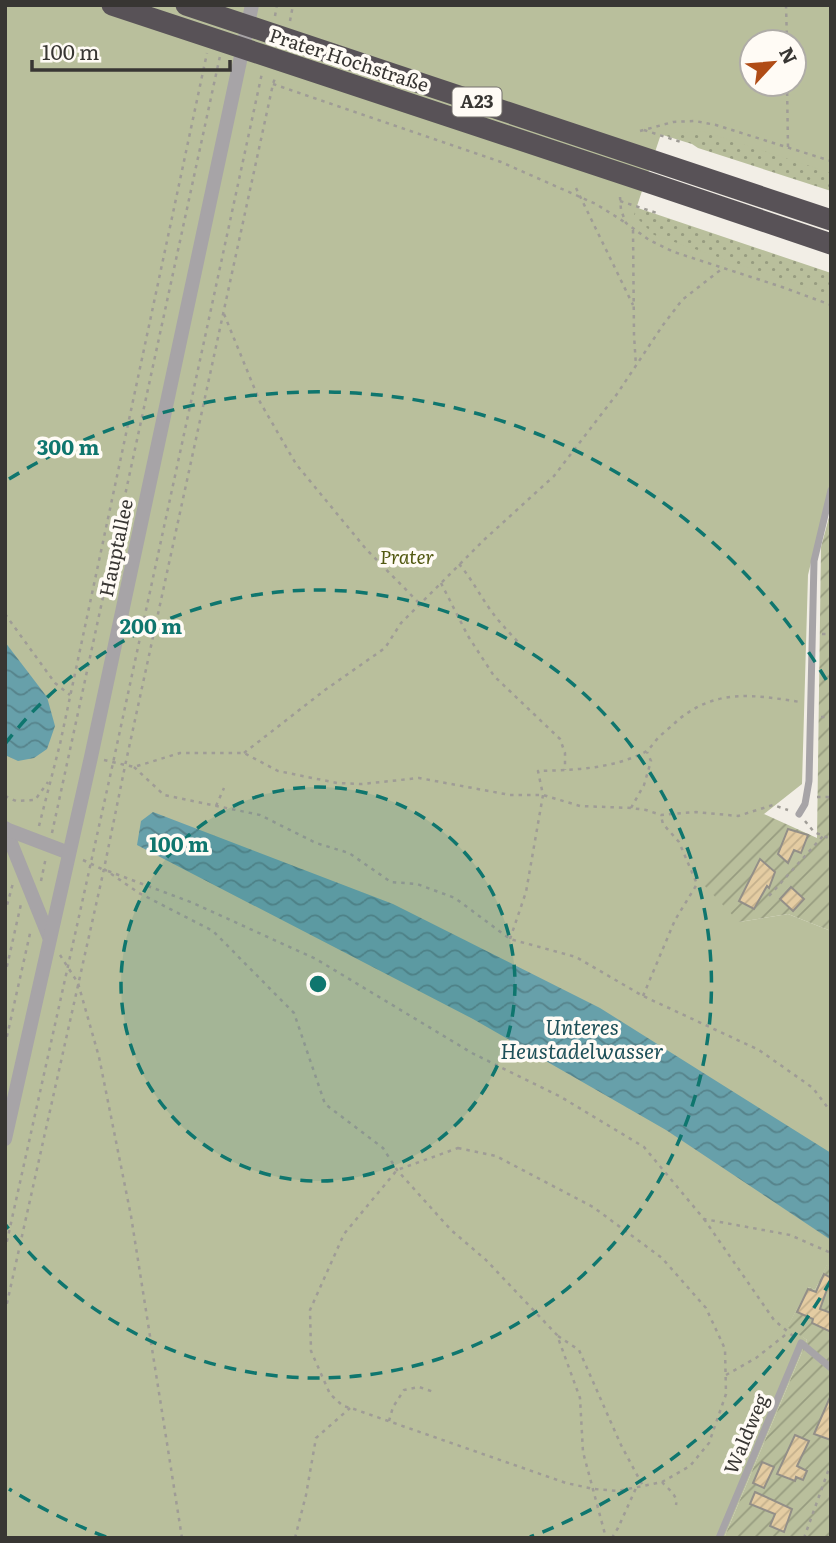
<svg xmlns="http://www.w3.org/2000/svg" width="836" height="1543" font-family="Literata,serif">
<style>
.grass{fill:url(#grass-dots)}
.park{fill:#b9bf9c;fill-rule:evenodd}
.garden{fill:url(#garden-furrows)}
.water{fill:url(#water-waves)}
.building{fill:url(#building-hatch);stroke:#938f88;stroke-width:2}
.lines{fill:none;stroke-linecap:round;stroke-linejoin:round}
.path{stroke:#9f9c96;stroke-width:2.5;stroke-dasharray:3.5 5;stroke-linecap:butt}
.service{stroke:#a7a4a7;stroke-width:7}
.minor{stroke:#a7a4a7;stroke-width:14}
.motorway{stroke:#585257;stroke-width:21}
.ring{fill:none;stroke:#0f766e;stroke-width:3.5;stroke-dasharray:12 9}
.labels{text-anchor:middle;stroke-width:7;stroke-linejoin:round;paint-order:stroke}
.shield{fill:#fffbf5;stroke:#74716d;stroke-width:2}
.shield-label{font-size:18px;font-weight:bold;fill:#383633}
.street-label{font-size:19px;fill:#383633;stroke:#fffbf5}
.park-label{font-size:19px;font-style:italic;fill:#525911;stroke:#fffbf5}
.water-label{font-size:21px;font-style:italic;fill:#1e5059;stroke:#fffbf5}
.centre{fill:#0f766e;stroke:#fffbf5;stroke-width:3.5}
.ring-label{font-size:21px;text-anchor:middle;font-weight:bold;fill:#0f766e;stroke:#fffbf5;stroke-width:7;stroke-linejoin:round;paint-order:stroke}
</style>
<defs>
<pattern id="grass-dots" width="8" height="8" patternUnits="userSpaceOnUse" patternTransform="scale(1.75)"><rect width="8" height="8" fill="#b9bf9c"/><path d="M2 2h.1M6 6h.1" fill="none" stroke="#979c80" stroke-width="1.8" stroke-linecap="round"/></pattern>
<pattern id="garden-furrows" width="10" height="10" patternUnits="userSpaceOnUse" patternTransform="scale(1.75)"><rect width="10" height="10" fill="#b9bf9c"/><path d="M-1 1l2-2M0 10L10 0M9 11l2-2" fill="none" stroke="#979c80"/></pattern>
<pattern id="water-waves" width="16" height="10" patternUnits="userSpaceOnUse" patternTransform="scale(1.75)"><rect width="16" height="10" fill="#67a0aa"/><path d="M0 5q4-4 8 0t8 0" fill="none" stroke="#56838b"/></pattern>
<pattern id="building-hatch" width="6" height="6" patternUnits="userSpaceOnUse" patternTransform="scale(1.75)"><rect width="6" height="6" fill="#e4cca2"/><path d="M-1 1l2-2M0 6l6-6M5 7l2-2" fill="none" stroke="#c4b08c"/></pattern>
</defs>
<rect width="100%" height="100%" fill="#f2eee6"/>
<g class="grass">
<path d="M686,125L831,165V191L698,148L692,144L653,132Z"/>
<path d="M626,204L831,273V302L639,230Z"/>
</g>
<path class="park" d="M5,5H831V173L702,131L661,134L634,215L654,235L831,296V480L808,575L802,784L764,814L739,922L788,914L831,931V1267L827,1265L815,1290L809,1287L788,1326L807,1340L724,1538H5ZM752,42H794V84H752Z"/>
<g class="garden">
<path d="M831,510V931L788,914L739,922L702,883L764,814L817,838L821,547Z"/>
<path d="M827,1264L831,1267V1538H724L807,1340L787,1327L809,1287L815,1290Z"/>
</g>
<g class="water">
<path d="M5,642L47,697L55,726L47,749L34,758L18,761L5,755Z"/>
<path d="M153,812L393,904L600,1008L831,1153V1240L666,1130L473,1019L137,845L141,821Z"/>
</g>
<g class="building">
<path d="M788,829L808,835L801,853L794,850L788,863L778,854Z"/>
<path d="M760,859L775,872L769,888L767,886L754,909L739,901Z"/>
<path d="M791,887L804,899L793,911L780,899Z"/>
<path d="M824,1274L831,1278L820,1309L831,1313V1332L812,1323L813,1319L797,1312L808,1289L816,1292Z"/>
<path d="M831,1395V1440L814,1434Z"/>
<path d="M795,1435L809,1441L797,1466L807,1471L803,1480L796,1477L795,1481L777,1474Z"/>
<path d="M762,1462L774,1467L764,1488L753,1483Z"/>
<path d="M755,1492L792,1509L784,1532L770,1526L775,1514L750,1504Z"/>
</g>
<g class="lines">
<g class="path">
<path d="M786,5L787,42"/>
<path d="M275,16L277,5"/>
<path d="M290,21L293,5"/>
<path d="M273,84L501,162L596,204L626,223"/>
<path d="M787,84L788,148"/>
<path d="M644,130L684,143"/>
<path d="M640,131L673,122L695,121L716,125L831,161"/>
<path d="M576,188L633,305"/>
<path d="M620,197L621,210L626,223L649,240L674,252L782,287L831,305"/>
<path d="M620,201L660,214"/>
<path d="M633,230L634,335L636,366"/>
<path d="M224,314L260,402L296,464L366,549L420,604"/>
<path d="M459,564C472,579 480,596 492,612C502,626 515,638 526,651"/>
<path d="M441,583L468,636L494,676L560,739L565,753V770"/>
<path d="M5,614L55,683L70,695"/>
<path d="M822,634H831"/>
<path d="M821,717H831"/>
<path d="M244,753L325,690L385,648L401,623L485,539L554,476L617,394L663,325L682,300L723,268"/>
<path d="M104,760L134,767L180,753H244L278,771L337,783L362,784L419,778L510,795H543L580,806L631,808L646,810L661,815L696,812L738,816L773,805L788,810"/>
<path d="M134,767L164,795L260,815L316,843L349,853L391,882L417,884L455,898L510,939L576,957L643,996L759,1050L813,1088L831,1112"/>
<path d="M5,796L16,801L35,800L48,782"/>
<path d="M817,797H831"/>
<path d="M216,806L224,788"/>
<path d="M631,808L644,785L651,761L647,752"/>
<path d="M805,821L814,832L831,839"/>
<path d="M39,826L60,744L207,53"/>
<path d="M52,833L220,56"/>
<path d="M83,860L102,869"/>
<path d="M104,869L139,893L213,931L294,1013L325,1104L383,1148L397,1170L451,1230L486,1260L557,1335L580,1398L583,1452L606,1538"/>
<path d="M108,871L193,903L316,959L472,1053L561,1097L644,1147L704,1219L790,1235L831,1253"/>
<path d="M41,881L46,857"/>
<path d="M769,896L823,836"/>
<path d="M5,913L13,883"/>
<path d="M510,939L526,892L543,795L538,771C573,770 611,769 643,753C650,750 653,743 658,738C664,732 672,726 678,720C717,688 754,695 800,702"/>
<path d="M60,955L78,983L99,1057L131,1216L182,1538"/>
<path d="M5,975L21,904"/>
<path d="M643,996L675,920L697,884L679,842L663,824L661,816"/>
<path d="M5,1045L31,929"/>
<path d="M458,1148L496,1156L593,1207L662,1258L706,1308L725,1349L726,1394L709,1443L690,1466L662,1482L618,1491L594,1489L566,1483L351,1408L343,1406L330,1394L311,1351L310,1310L344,1234L397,1170Z"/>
<path d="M704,1219L774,1320L793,1336"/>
<path d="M5,1250L113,763L262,73"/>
<path d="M5,1312L104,869L125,766L273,84L275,78"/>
<path d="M558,1336L579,1350L621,1445L643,1486"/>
<path d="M726,1375L756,1358L789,1332"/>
<path d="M389,1421L393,1407L404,1390L419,1387L434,1392"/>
<path d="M662,1482C668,1489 678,1495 676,1505"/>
<path d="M295,1538L306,1495L316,1438L350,1408"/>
<path d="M612,1538L618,1528L636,1488"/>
<path d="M804,1538L831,1463"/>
</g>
<g class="service">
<path d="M799,814L805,804L809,781L814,561L831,490"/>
<path d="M719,1538L801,1343L831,1368"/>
</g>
<g class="minor">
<path d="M5,828L49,937"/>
<path d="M6,829L69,853"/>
<path d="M5,1139L91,757L252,5"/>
</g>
<g class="motorway">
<path d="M112,5L653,184L831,244"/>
<path d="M186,5L831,220"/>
</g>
</g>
<circle cx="318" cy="984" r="197" fill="#0f766e" fill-opacity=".12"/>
<g class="ring">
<circle cx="318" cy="984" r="197"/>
<path d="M5 744A394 394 0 1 1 5 1224"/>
<path d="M831 1280A592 592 0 0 1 530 1537M106 1537A592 592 0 0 1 9 1489M9 479A592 592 0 0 1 831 688"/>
</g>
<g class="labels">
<rect class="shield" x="452.5" y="87.5" width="49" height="29" rx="5"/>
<g class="shield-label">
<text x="477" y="108">A23</text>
</g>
<g class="street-label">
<text transform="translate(349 60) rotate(18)" y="7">Prater Hochstraße</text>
<text transform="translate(116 548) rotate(-78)" y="7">Hauptallee</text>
<text transform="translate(746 1434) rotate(-67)" y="7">Waldweg</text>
</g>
<g class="park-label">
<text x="407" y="564">Prater</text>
</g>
<g class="water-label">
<text x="582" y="1035">Unteres<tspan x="582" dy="24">Heustadelwasser</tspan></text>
</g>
</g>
<circle cx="318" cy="984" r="10" class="centre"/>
<g class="ring-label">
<text x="68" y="455">300 m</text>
<text x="151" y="634">200 m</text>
<text x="179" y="852">100 m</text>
</g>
<rect width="836" height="1543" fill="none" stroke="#383633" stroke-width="14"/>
<g transform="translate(773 63) rotate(64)"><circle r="33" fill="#fffbf5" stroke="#afaca7" stroke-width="2"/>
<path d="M0-5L12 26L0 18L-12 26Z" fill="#b04c16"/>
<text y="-10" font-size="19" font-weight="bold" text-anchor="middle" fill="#383633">N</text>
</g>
<path d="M32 60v10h198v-10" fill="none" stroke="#383633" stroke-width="3.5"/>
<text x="42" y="60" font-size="21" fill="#383633" stroke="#fffbf5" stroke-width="5" paint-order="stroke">100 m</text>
</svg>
